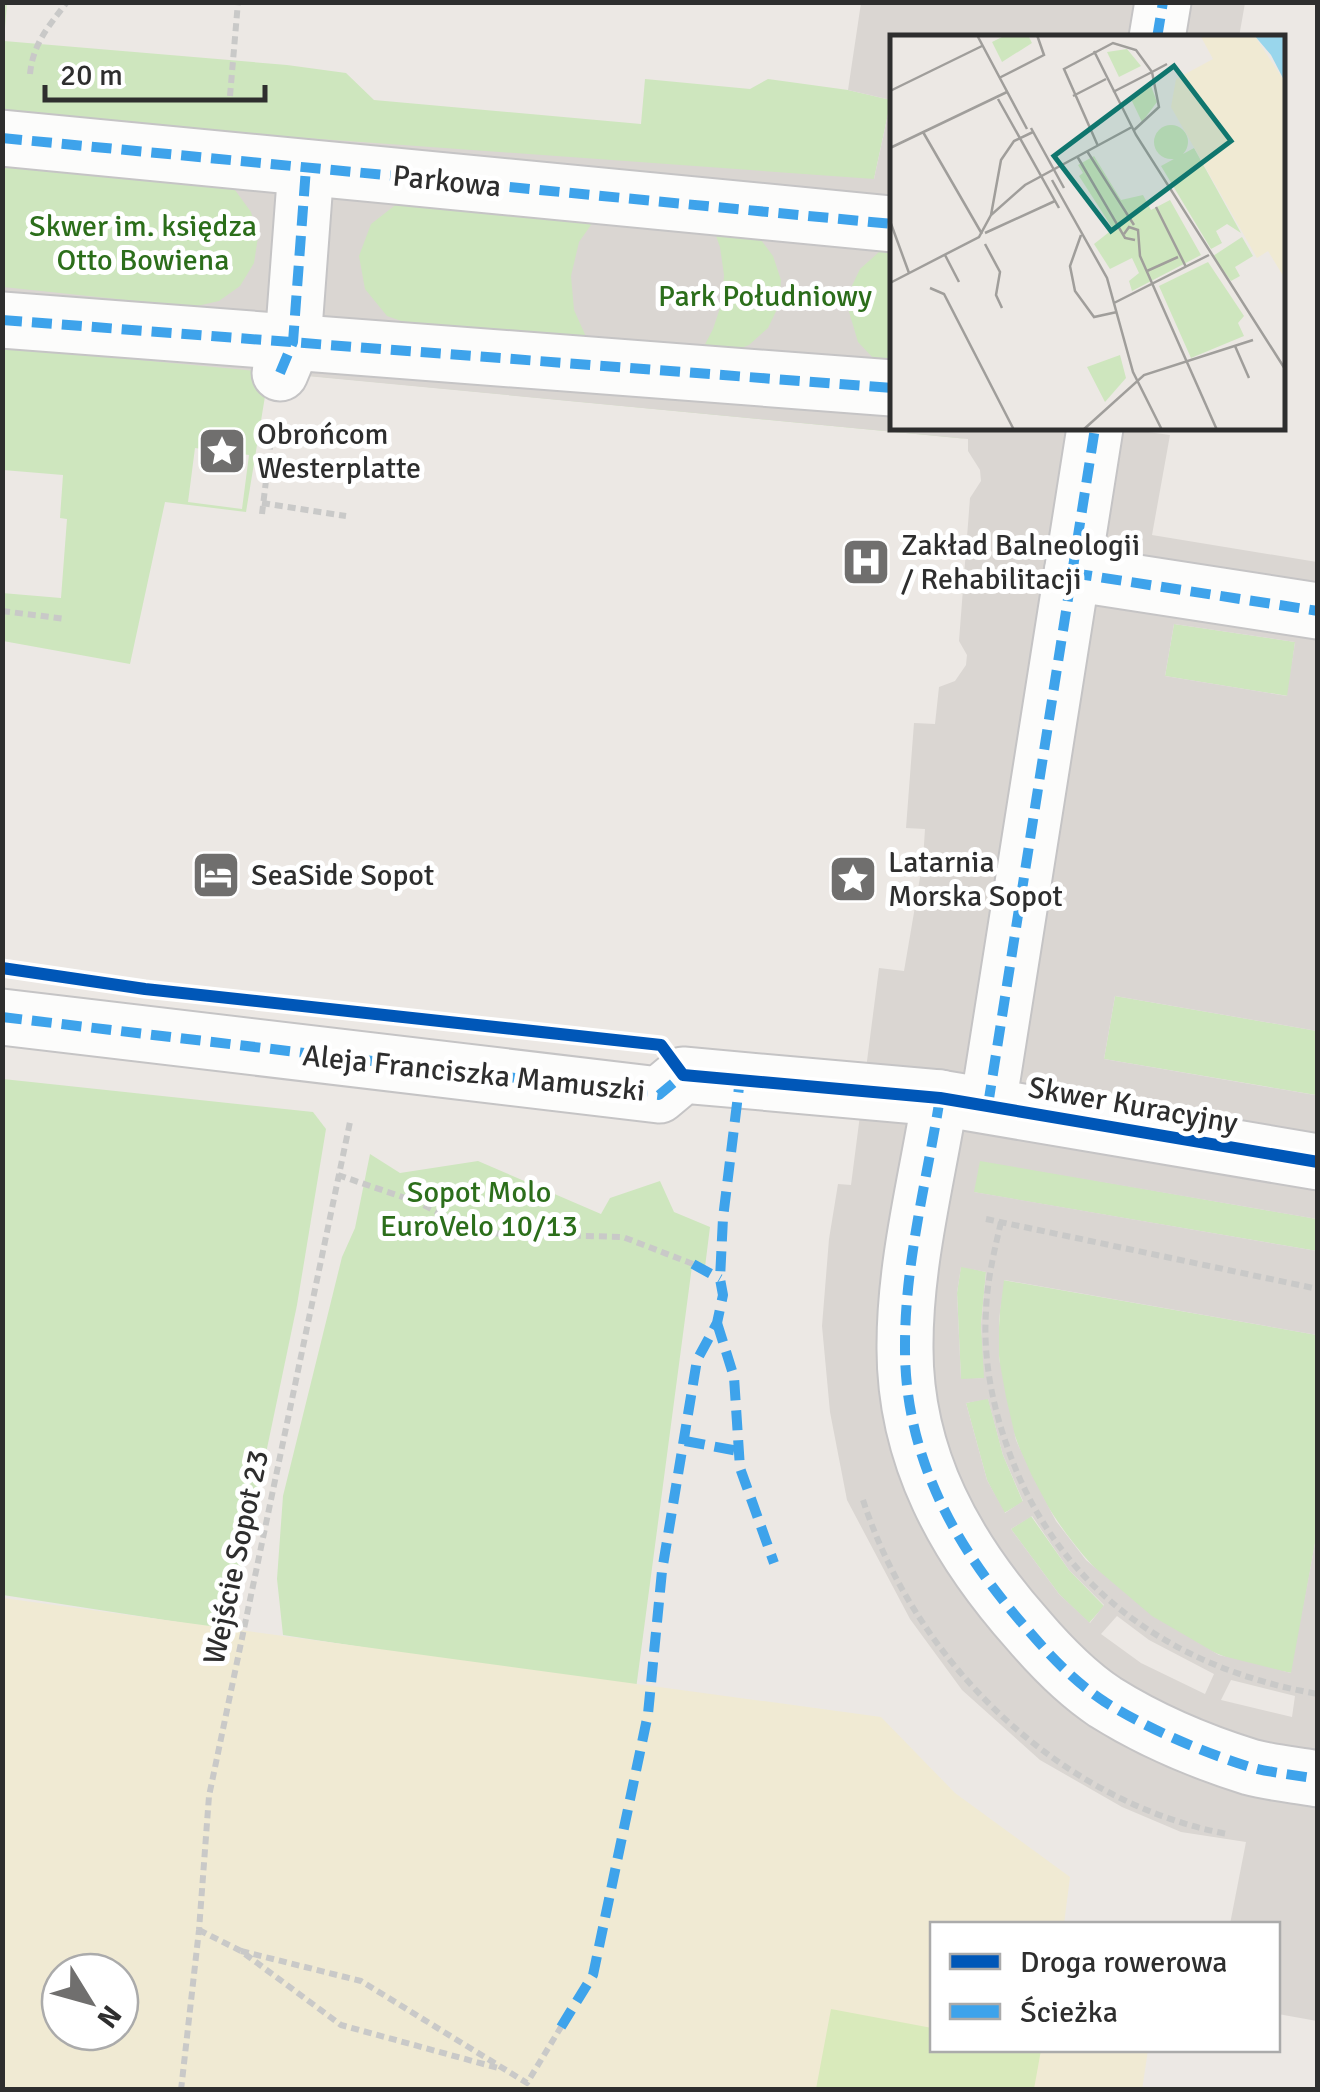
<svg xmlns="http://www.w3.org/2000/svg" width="1320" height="2092" font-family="Signika,sans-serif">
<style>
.green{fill:#cee6be;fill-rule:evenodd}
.sand{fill:#f0ead3;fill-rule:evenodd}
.pitch{fill:#d9eabb}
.plaza{fill:#dad6d2;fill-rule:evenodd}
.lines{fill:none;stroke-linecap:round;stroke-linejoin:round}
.minor-casing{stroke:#c5c4c5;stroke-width:59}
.path{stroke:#c9c9c8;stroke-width:6;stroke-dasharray:8 5;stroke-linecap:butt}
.minor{stroke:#fcfcfb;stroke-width:55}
.quiet{stroke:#3ea3eb;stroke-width:10;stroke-dasharray:20 10;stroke-linecap:butt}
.cycleway-casing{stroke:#fff;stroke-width:19}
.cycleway{stroke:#0057b8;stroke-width:12}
.labels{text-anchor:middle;stroke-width:10;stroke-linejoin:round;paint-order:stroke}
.street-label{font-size:30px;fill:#2e2e2e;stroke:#fff}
.park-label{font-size:30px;fill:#2c6e1b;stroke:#fff}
.poi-label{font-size:30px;fill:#2e2e2e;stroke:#fff;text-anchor:start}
.inset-road{fill:none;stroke:#a09e9b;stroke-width:2.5}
.view{fill:#0f766e;fill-opacity:0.15;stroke:#0f766e;stroke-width:5}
.inset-edge{fill:none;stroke:#2e2e2e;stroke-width:5}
</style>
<rect width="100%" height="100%" fill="#ece8e4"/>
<g class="green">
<path d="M3,3H7L4,41L287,65L346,73L374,100L641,124L645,79L750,89L768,79L848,90L891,100L874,179L892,181V428L968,439L269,372L246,512L165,502L130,664L3,641L2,593L61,598L67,519L60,518L63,475L3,470ZM195,448L249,455L242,509L188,502Z"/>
<path d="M1174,624L1295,642L1288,696L1165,676Z"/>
<path d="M1115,996L1317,1031L1316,1095L1104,1059Z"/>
<path d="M3,1079L313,1112L326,1129L297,1305L229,1630L3,1595Z"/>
<path d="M370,1154L400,1173L478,1161L601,1214L610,1198L660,1181L674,1212L710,1227L705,1267L692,1266L636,1689L283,1635L277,1579L283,1496L342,1257L355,1228Z"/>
<path d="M979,1160L1317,1219V1251L973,1192Z"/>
<path d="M961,1266L986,1272L981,1325L985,1378L961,1380L957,1293Z"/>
<path d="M1003,1280L1317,1335V1532L1292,1673C1268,1668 1241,1664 1218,1654C1099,1604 1008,1486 999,1356C998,1330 1000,1305 1003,1280Z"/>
<path d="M988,1398L1003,1455L1023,1502L1004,1513L987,1480L966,1403Z"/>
<path d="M1031,1516L1069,1570L1104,1606L1089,1623L1059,1594L1011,1529Z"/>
</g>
<path class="sand" d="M3,1598L881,1717L955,1793L1070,1877L1064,1924H932V2050H1148L1142,2090H3ZM60,1972H120V2032H60Z"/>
<path class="pitch" d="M831,2009L932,2028V2050H1041L1034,2089H816Z"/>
<path class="plaza" d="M861,3H1245L1239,37L892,38V247L879,252L860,269L849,292L847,305L858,342L875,360L892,368V428H1142L1148,432L1170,435L1152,535L1317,562V1031L1115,996L1104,1059L1315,1095L1317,1088V1219L980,1161L974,1192L1317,1251V1335L1004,1280L999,1320V1358L1006,1397L1016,1440L1032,1476L1056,1521L1086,1560L1152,1616L1219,1655L1291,1673L1317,1532V2021L1278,2014V1924H1230L1246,1842L1181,1832L1122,1807L1040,1760L962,1690L910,1619L847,1500L830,1412L822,1326L829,1239L838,1184L851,1185L879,968L904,971L923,860L925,829L906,828L914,723L935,724L939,687L955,681L966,665L967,655L959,641L970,498L981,481L980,470L968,451V439L3,347V287L193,307L219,301L240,286L254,263L258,237L251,212L235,190L210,177L2,116L874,179L891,100L848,90ZM398,203L598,215L579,242L571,276L574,310L588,341L418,327L387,316L365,289L359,256L371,224ZM711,222L758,236L773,256L781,280L779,305L768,328L749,345L725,354L701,352L713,329L722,302L724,275L720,247ZM1174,624L1295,642L1287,696L1165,676ZM961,1267L986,1272L981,1325L984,1378L961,1379L957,1293ZM988,1399L1003,1455L1023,1501L1005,1513L987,1480L966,1403ZM1032,1516L1069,1570L1104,1605L1090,1623L1059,1594L1011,1529ZM1117,1616L1149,1640L1214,1674L1205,1694L1141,1663L1101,1634ZM1231,1680L1295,1696L1292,1717L1221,1700Z"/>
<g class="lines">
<g class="minor-casing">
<g id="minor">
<path d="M1157,38L1163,2"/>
<path d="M2,138L892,224"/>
<path d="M2,320L892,388"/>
<path d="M280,373L293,342L306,168"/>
<path d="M1072,573L1318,611"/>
<path d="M2,1017L659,1095L683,1075L940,1098L1318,1162"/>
<path d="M940,1098C927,1179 905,1262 905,1345C904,1457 956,1549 1028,1630C1051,1657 1075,1682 1105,1702C1148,1729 1202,1752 1250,1767C1272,1773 1296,1775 1318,1779"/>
<path d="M988,1105L1095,428"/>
</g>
</g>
<g class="path">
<path d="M30,74C33,43 49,26 67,2"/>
<path d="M230,96L238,2"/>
<path d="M262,503L346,516"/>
<path d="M262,514L271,439"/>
<path d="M2,611L66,619"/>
<path d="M338,1175L420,1203L477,1233L623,1237L693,1264"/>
<path d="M986,1219L1318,1289"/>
<path d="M1001,1222C994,1252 987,1281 986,1312C983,1357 992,1404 1007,1446C1056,1589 1173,1669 1318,1694"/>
<path d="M863,1500C915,1661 1058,1802 1227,1834"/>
<path d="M199,1930L241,1951L341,2025L498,2068"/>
<path d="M241,1951L361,1981L527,2083L561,2027"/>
<path d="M181,2090L199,1930L209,1796L350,1122"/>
</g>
<use href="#minor" class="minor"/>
<g class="quiet">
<path d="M1157,38L1163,2"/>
<path d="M2,138L892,224"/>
<path d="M2,320L892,388"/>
<path d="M280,373L293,342L306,168"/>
<path d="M1072,573L1318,611"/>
<path d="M2,1017L659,1095L683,1075H691"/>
<path d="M940,1098C927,1179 905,1262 905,1345C904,1457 956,1549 1028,1630C1051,1657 1075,1682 1105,1702C1148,1729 1202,1752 1250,1767C1272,1773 1296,1775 1318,1779"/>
<path d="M988,1105L1095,428"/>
<path d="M693,1264L720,1279"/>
<path d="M717,1323L734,1377L740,1468L774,1563"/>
<path d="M685,1441L738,1451"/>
<path d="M561,2027L593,1975L648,1714L662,1571L697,1360L717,1323L723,1295L720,1279L723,1218L740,1079"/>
</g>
<g class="cycleway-casing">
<path id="cycleway" d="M2,968L145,989L661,1045L683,1075L940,1098L1318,1162"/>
</g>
<use href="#cycleway" class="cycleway"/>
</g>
<defs>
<g id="sight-square" transform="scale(2.5)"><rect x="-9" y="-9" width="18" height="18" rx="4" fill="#706f6e" stroke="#fff"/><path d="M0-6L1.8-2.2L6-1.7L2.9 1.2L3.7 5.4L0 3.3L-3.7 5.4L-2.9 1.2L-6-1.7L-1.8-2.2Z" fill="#fff"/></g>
<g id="hospital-square" transform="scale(2.5)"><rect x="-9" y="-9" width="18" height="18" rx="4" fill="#706f6e" stroke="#fff"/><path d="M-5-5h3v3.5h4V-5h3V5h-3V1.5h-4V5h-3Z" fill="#fff"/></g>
<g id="hotel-square" transform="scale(2.5)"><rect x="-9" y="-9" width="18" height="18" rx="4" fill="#706f6e" stroke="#fff"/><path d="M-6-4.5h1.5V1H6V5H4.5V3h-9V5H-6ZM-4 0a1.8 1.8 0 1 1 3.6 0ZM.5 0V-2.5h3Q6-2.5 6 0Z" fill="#fff"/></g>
</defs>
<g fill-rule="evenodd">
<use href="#sight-square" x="222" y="451"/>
<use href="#hospital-square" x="866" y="562"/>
<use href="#hotel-square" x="216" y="875"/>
<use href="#sight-square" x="853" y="879"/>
</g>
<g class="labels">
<g class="street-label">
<text transform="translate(447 181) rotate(6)" y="10">Parkowa</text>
<text transform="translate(474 1073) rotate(6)" y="10">Aleja Franciszka Mamuszki</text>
<text transform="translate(1133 1105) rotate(10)" y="10">Skwer Kuracyjny</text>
<text transform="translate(236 1557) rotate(-78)" y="10">Wejście Sopot 23</text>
</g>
<g class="park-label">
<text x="143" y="236">Skwer im. księdza<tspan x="143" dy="34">Otto Bowiena</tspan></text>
<text x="765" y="306">Park Południowy</text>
<text x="479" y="1202">Sopot Molo<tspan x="479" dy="34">EuroVelo 10/13</tspan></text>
</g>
<g class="poi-label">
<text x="257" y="444">Obrońcom<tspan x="257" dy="34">Westerplatte</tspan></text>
<text x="901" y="555">Zakład Balneologii<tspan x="901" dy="34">/ Rehabilitacji</tspan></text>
<text x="888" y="872">Latarnia<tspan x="888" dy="34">Morska Sopot</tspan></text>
<text x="251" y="885">SeaSide Sopot</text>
</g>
</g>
<g transform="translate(890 35)">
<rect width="395" height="395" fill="#ece8e4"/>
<path d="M116,0H138L142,8L112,27L102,7ZM237,14L251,31L229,42L217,17ZM261,51L267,67L252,87L240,62ZM264 107a17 17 0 1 1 34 0a17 17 0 1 1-34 0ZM304,113L351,198L337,189L326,196L332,208L321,214L271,131ZM204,121L231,165L253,160L261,175L280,165L311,220L242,256L239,246L249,238L242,223L220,234L204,209L223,194L189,141L193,138L188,130ZM352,202L363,221L345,232L350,241L341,246L323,221ZM318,227L354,281L348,288L354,301L301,323L269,251ZM230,320L236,343L215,367L197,332Z" fill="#cee6be"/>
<path d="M310,0H364L395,47V244L378,216L367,223L281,72L286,44L323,24Z" fill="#f0ead3"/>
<path d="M364,0H395V47L381,20Z" fill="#99d6ec"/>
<path class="inset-road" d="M87,0L137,94M204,16L246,100L395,334M109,43L154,20L147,0M0,56L92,11M223,57L262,37L269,72L243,96M183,61L216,44M108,64L169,173M141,93L174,153M33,97L92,199M208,111L174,34L223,8L246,15L262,37L277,29M0,113L117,57M197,116L244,190M187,121L235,203L245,205M162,145L217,243L243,337L272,395M266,172L296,232M101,180L111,125L124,106L143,97M0,186L19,238M95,198L165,166M234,199L239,192L248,195L250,221L327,395M191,200L180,231L185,256L204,282L227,277M95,209L110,237L106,260L112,273M55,220L69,247M257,236L288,222M0,248L89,202L101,180L135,150L242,92M40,253L54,259L124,395M224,268L319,220M345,311L359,343M193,395L254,340L363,305"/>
<path class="view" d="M284,31L341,106L221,196L164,121Z"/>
<rect width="395" height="395" class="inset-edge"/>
</g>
<rect width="1320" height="2092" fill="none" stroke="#2e2e2e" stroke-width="10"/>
<rect x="930" y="1922" width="350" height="130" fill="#ffffff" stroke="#ababab" stroke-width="2.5"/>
<rect x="950" y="1954" width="50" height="15" fill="#0057b8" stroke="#ababab" stroke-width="2.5"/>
<text x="1020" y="1972" font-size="30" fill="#2e2e2e">Droga rowerowa</text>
<rect x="950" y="2004" width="50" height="15" fill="#3ea3eb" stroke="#ababab" stroke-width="2.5"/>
<text x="1020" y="2022" font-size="30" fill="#2e2e2e">Ścieżka</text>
<g transform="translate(90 2002) rotate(127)"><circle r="48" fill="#ffffff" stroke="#ababab" stroke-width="2.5"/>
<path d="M0-8L18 38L0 25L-18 38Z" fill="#706f6e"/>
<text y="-15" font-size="28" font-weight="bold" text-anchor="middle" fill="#2e2e2e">N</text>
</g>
<path d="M45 85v15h220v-15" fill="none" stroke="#2e2e2e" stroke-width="5"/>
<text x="60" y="85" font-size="30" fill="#2e2e2e" stroke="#ffffff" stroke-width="8" paint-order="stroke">20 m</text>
</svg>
